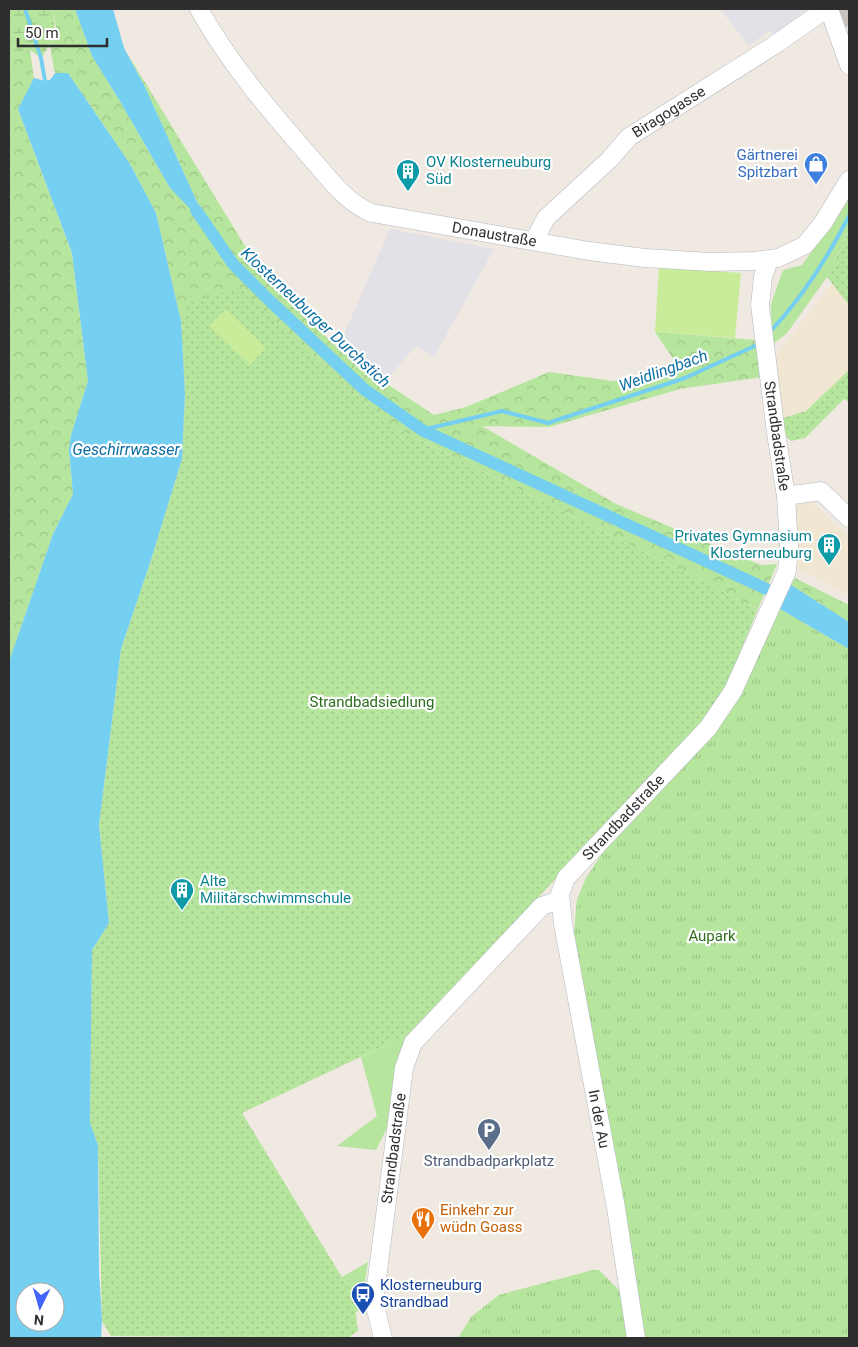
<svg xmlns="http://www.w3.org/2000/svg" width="858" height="1347" font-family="Roboto,sans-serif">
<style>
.industrial{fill:#e3e1e8}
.education{fill:#f0e6d1}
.grass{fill:#b6e59e}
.forest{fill:url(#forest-crowns)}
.wetland{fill:url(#wetland-marsh)}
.park{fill:url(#park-tufts)}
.garden{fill:url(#garden-dots)}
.pitch{fill:#c9ec9a}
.water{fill:#75cff0;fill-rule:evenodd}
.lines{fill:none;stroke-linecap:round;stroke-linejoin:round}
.stream{stroke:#75cff0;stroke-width:4}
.canal{stroke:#75cff0;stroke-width:12}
.major-tunnel{stroke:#c8c4bd;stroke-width:22;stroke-dasharray:22 11;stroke-linecap:butt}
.minor-casing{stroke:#b4b7c1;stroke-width:19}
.minor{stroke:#fff;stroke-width:18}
.labels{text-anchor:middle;stroke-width:4.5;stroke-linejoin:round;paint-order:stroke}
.street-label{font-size:15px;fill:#2e2e2e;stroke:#fff}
.shop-label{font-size:15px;fill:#366cbe;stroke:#fff;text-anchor:end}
.culture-label{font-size:15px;fill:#0d838f;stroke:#fff;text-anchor:start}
.park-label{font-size:15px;fill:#2c6e1b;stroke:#fff}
.service-label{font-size:15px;fill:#4e5e75;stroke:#fff}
.food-label{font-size:15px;fill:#c56008;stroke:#fff;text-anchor:start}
.transit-label{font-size:15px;fill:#164399;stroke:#fff;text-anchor:start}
.water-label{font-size:16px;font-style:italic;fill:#0d6fa3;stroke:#fff}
</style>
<defs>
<pattern id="forest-crowns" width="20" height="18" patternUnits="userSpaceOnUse" patternTransform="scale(1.25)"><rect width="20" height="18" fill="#b6e59e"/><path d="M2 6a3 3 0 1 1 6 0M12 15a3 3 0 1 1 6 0" fill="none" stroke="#9dc588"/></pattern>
<pattern id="wetland-marsh" width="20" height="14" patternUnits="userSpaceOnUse" patternTransform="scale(1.25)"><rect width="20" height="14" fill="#b6e59e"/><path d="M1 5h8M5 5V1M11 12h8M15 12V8" fill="none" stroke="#9dc588"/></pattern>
<pattern id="park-tufts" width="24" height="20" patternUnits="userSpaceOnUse" patternTransform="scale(1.25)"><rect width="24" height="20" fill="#b6e59e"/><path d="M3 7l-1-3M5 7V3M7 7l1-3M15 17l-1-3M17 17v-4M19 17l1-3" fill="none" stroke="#9dc588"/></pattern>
<pattern id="garden-dots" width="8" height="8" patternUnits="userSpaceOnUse" patternTransform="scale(1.25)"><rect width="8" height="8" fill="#b6e59e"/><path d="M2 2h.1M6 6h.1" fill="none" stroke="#9dc588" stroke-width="1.8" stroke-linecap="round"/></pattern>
</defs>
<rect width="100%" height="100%" fill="#efe9e1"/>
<g class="industrial">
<path d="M720,9H808L774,35L770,30L749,46Z"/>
<path d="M390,229L494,249L434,357L416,346L384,382L338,348Z"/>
</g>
<g class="education">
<path d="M832,283L849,305V370L806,411L783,418L776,356Z"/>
<path d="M807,498L849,537V596L796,567L797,532L793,499Z"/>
</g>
<g class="grass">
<path d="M849,199V231L827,277L787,333L772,345L771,304L783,270L802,265Z"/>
<path d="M409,1034L398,1074L390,1122L376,1150L337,1146L377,1116L361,1057Z"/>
<path d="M368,1262L361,1310L356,1312L354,1297L342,1277Z"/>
</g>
<g class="forest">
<path d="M52,9H75L92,56L121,103L170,188L197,202L145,87L124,48L264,277L338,348L384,382L434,415L466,407L549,372L613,381L654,373L676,363L655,332L756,340L762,377L680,389L549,427L482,426L616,504L761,565L777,564L758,609L390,425L239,289L188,304L181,321L156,213L130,164L68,73H55L50,47L56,26Z"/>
<path d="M30,50L34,78L18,109L72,253L88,381L71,435L69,450L73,494L53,534L9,662V56Z"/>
<path d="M795,578L849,605V622L791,585Z"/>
</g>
<g class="wetland">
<path d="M9,9H52C57,30 55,40 41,58L30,50L9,56Z"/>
<path d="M9,588L16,638L9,662Z"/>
</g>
<g class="park">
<path d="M780,609L849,649V1338H641L580,983L574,932L577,899L586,878L603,852L720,726L746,684Z"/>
<path d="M593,1270H599L620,1291L627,1338H458L472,1316L499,1295Z"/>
</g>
<g class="garden">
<path d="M849,231V305L827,277Z"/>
<path d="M239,288L390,425L758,609L723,693L686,741L409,1034L242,1113L354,1297L358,1331L350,1336V1338L111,1336L102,1321L98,1145L90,1123L92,950L109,923L99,825L121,649L150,563L182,459L185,393L181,321L187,304Z"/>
<path d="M849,370V402L844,399L805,438L791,441L784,434L783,418L806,411Z"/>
</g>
<g class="pitch">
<path d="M659,267L741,273L735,338L655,332Z"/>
<path d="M226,309L266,348L250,365L209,326Z"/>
</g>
<g class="water">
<path d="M75,9H113L124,48L145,87L197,202L204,223L170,188L121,103L92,56Z"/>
<path d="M55,73H68L130,164L156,213L181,321L185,393L182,459L150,563L121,649L99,825L109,923L92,950L90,1123L98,1145L99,1271L102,1321L101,1338H9V662L53,534L73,494L69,450L71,435L88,381L72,253L18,109L34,78L45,81L50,80ZM25,1292H55V1322H25Z"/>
<path d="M791,585L849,622V649L780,609Z"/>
</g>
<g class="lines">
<g class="stream">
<path d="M25,9L41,58L45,81"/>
<path d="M769,333C802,298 827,259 849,216"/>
<path d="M422,430L502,411L548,423L685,378L759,344"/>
</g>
<path class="canal" d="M196,210L233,264L270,301L365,390L422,430L801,605"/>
<path class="major-tunnel" d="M843,9L849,26"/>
<g class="minor-casing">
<g id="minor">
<path id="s1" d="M199,9C229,63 270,111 311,158C329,178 346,203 372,213L589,251L645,258L711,262L754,261L778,258L805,245L823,223L849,180"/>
<path d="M829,9L849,65"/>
<path id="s2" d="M534,241L546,218L609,160L629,137L773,46L826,9"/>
<path d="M786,496L821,491L849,518"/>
<path id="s3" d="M383,1338L374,1302L404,1068L413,1043L542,906L560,900"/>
<path id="s4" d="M636,1338L616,1208L563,924L560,894L566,878L708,728L733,691L787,571L789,546L786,496L776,433L760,305L763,277L769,260"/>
</g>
</g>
<use href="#minor" class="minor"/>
</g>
<defs>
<g id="shop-pin" transform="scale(1.25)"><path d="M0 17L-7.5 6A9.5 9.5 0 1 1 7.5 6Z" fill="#3f7fe0" stroke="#fff"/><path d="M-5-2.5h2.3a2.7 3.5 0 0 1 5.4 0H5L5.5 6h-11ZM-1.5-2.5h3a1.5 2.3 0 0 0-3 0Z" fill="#fff"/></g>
<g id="building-pin" transform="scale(1.25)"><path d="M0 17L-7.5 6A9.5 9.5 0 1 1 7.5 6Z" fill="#0f9aa8" stroke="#fff"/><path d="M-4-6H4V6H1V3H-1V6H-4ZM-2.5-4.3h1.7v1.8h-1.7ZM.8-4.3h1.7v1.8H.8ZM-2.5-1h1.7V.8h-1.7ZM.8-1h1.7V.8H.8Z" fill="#fff"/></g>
<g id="parking-pin" transform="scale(1.25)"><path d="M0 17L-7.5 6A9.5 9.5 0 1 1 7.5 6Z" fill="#5c6f8a" stroke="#fff"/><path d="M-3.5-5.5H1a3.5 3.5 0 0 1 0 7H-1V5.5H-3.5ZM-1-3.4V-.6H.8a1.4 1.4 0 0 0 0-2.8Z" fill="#fff"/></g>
<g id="restaurant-pin" transform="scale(1.25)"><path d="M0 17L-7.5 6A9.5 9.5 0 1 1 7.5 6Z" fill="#e8710a" stroke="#fff"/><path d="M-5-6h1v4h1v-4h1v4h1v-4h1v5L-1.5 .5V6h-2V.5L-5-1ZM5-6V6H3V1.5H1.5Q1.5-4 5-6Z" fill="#fff"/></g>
<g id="bus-pin" transform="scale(1.25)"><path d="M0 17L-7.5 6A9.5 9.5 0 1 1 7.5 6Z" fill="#1a4fb4" stroke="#fff"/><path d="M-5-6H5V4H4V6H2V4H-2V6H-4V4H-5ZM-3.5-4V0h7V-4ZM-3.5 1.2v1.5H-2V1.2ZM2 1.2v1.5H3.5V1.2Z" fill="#fff"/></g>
</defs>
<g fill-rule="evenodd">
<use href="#shop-pin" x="816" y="164"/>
<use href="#building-pin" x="408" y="171"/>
<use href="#building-pin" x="829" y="545"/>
<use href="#building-pin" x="182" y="890"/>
<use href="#parking-pin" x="489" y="1130"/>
<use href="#restaurant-pin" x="423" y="1219"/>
<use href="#bus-pin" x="363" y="1294"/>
</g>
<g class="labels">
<g class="street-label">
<text dy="5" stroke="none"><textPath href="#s2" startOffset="189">Biragogasse</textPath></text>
<text dy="5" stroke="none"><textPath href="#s1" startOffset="394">Donaustraße</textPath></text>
<text transform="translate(777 436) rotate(82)" y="5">Strandbadstraße</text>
<text dy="5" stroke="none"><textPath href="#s4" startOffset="551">Strandbadstraße</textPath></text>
<text transform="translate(599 1119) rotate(79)" y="5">In der Au</text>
<text dy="5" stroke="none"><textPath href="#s3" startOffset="192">Strandbadstraße</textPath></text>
</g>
<g class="shop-label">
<text x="798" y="160">Gärtnerei<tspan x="798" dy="17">Spitzbart</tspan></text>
</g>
<g class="culture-label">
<text x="426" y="167">OV Klosterneuburg<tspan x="426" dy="17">Süd</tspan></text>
<text x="812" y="541" text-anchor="end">Privates Gymnasium<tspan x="812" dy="17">Klosterneuburg</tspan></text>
<text x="200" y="886">Alte<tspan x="200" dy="17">Militärschwimmschule</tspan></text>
</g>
<g class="park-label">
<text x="372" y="707">Strandbadsiedlung</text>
<text x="712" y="941">Aupark</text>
</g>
<g class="service-label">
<text x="489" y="1166">Strandbadparkplatz</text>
</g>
<g class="food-label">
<text x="440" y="1215">Einkehr zur<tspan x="440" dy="17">wüdn Goass</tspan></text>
</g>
<g class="transit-label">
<text x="380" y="1290">Klosterneuburg<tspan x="380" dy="17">Strandbad</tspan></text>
</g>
<g class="water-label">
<text transform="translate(316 317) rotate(43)" y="6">Klosterneuburger Durchstich</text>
<text transform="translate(663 370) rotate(-20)" y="6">Weidlingbach</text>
<text x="126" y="455">Geschirrwasser</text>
</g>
</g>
<rect width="858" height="1347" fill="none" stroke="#2e2e2e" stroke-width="20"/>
<g transform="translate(40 1307) rotate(185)"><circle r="24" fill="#ffffff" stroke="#ababab"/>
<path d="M0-4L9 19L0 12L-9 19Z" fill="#4264fb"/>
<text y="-8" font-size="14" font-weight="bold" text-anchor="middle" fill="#2e2e2e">N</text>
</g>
<path d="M18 38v8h89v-8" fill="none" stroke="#2e2e2e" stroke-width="2.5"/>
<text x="25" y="38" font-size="15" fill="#2e2e2e" stroke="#ffffff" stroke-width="4" paint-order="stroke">50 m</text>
</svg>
